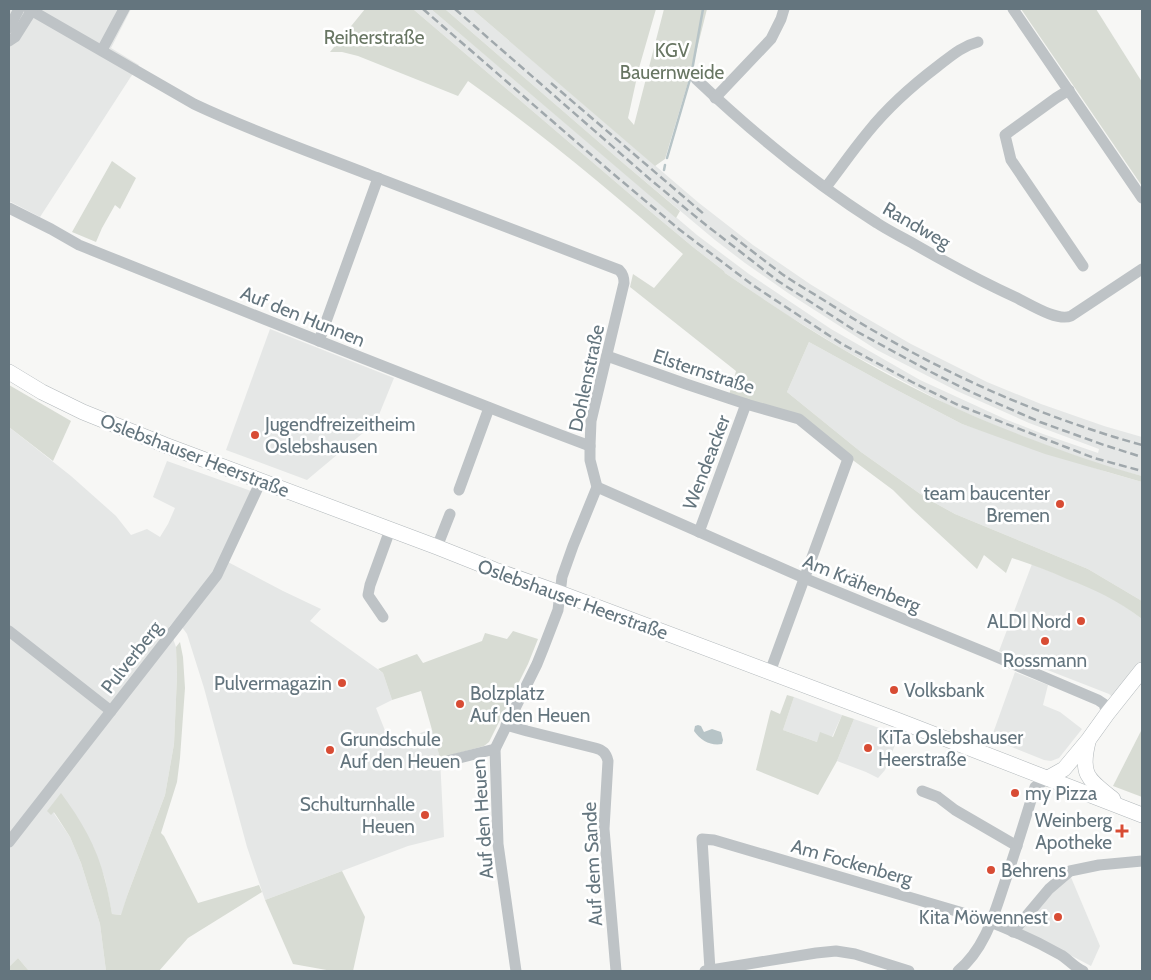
<svg xmlns="http://www.w3.org/2000/svg" width="1151" height="980" font-family="Cabin,sans-serif">
<style>
.built{fill:#e5e7e6}
.green{fill:#d8dcd4}
.water{fill:#b7c4c7}
.lines{fill:none;stroke-linecap:round;stroke-linejoin:round}
.stream{stroke:#b7c4c7;stroke-width:2.5}
.major-casing{stroke:#b2b8bb;stroke-width:16}
.minor{stroke:#bec3c6;stroke-width:11}
.major{stroke:#fff;stroke-width:15}
.rail{stroke:#a0a8ac;stroke-width:2.5;stroke-dasharray:8 4;stroke-linecap:butt}
.poi-dot{fill:#d84c34;stroke:#fff;stroke-width:2}
.labels{text-anchor:middle;stroke-width:5;stroke-linejoin:round;paint-order:stroke}
.park-label{font-size:19px;fill:#687663;stroke:#fff}
.street-label{font-size:19px;fill:#64757e;stroke:#fff}
.poi-label{font-size:19px;fill:#64757e;stroke:#fff;text-anchor:start}
</style>
<rect width="100%" height="100%" fill="#f7f7f5"/>
<g class="built">
<path d="M9,9H131L111,48L139,65L130,78L40,217L9,201Z"/>
<path d="M413,9H431L697,235L749,274L831,329L920,380L1005,419L1043,434L1098,453L1099,449L1029,423L957,391L877,350L788,293L745,263L715,240L622,162L445,9H472L699,203L753,245L810,284L854,311L911,344L987,382L1041,404L1104,426L1142,437V476L1107,467L1056,449L1001,428L948,405L846,351L787,315L725,273L724,271L693,247L645,207Z"/>
<path d="M270,329L394,378L376,422L307,480L226,450Z"/>
<path d="M809,342L889,386L962,424L1107,472L1142,482V601L1088,569L955,514L926,498L861,452L787,392Z"/>
<path d="M9,427L71,476L116,516L131,535L147,529L160,537L168,524L175,508L153,497L167,461L257,493L226,561L283,591L321,609L310,621L383,673L392,700L376,708L390,743L432,729L440,758L444,837L408,846L265,900L247,847L204,688L187,634L176,619L169,627L176,647L177,676L174,744L165,795L127,896L122,915L112,914L105,879L93,846L53,812L70,837L81,863L100,924L106,971H29L18,958L9,967Z"/>
<path d="M1032,564L1101,592L1126,607L1142,619V668L1116,700L1109,694L999,651Z"/>
<path d="M1015,672L1048,685L1043,705L1060,712L1082,729L1059,758L1051,761L1044,760L997,741L992,736Z"/>
<path d="M794,697L842,715L832,737L817,742L783,730Z"/>
<path d="M854,719L899,735L885,770L878,778L866,772L837,761Z"/>
<path d="M1070,875L1100,946L1091,966L1019,928Z"/>
</g>
<g class="green">
<path d="M365,9H413L645,207L693,247L724,271L725,273C765,300 804,327 846,351C905,386 967,415 1031,439C1068,453 1104,466 1142,476V482L1045,454L962,424L889,386L809,342L787,392L861,452L926,498L955,514L1088,569L1142,601V619C1117,600 1096,590 1067,579C1049,571 1031,564 1012,558L1006,573L984,555L977,569L912,509L893,490L854,461L804,419L729,395L736,371L630,287L633,274L654,288L683,254C614,194 543,134 468,81L458,96L358,56L342,52H330Z"/>
<path d="M431,9H445L622,162L680,211L676,218Z"/>
<path d="M472,9H656L639,68L628,118L634,125L664,9H707L692,69L665,159L655,166Z"/>
<path d="M1021,9H1096L1142,82V186Z"/>
<path d="M112,161L136,178L120,209L115,205L102,228L96,242L72,232Z"/>
<path d="M9,385L71,421L53,461L9,427Z"/>
<path d="M513,631L538,639L528,664L489,742L484,746L440,758L421,691L392,700L383,673L378,669L417,654L423,663L482,641L485,633L507,639Z"/>
<path d="M180,642L183,657L185,688L180,758L177,782L161,833L164,836L198,903L259,885L262,892L188,938L159,971H106L100,924L81,863L70,837L54,812L51,815L47,811L61,793C81,820 97,847 105,880C108,891 110,903 112,914L121,915L127,896L165,795L174,744L177,676L176,647Z"/>
<path d="M787,695L794,697L783,730L817,742L820,732L833,737L842,715L854,719L837,761L818,795L756,770L770,713L771,710L780,714Z"/>
<path d="M1142,729V797L1113,786Z"/>
<path d="M342,871L365,917L353,971H332L293,964L265,900Z"/>
<path d="M18,958L29,971H9V967Z"/>
</g>
<path class="water" d="M698,725L701,726L704,732L712,729L721,732L723,740L722,744C711,746 701,741 694,731L695,726Z"/>
<g class="lines">
<g class="stream">
<path d="M667,158L691,76L703,9"/>
<path d="M664,170L665,165"/>
</g>
<g class="major-casing">
<g id="major">
<path d="M9,372L42,392L83,412L165,445L437,547L495,570L560,593L897,720L1142,815"/>
<path d="M1088,742C1080,775 1088,779 1113,799"/>
<path d="M1048,778L1064,769L1089,739L1107,714L1142,670"/>
</g>
</g>
<g class="minor">
<path d="M29,9L194,104C251,131 311,152 370,175C453,206 536,238 619,270C623,274 624,277 624,283L591,421L590,446V460L597,487L573,546L562,577L558,610L543,649L537,664L495,749L498,844L516,971"/>
<path d="M1013,9L1142,198"/>
<path d="M9,28L19,9"/>
<path d="M9,41L15,37L32,10"/>
<path d="M102,50L124,9"/>
<path d="M696,79C752,132 812,182 877,223C889,231 902,237 914,244C947,263 980,281 1015,297C1028,303 1057,322 1071,316L1142,269"/>
<path d="M1069,90L1056,98L1005,135L1011,160L1083,266"/>
<path d="M715,98L771,39L781,19L784,9"/>
<path d="M826,187C840,169 853,150 868,132C888,107 913,85 938,66C951,56 962,46 978,42"/>
<path d="M9,208L51,229L79,245C249,313 419,382 590,446"/>
<path d="M319,341L378,178"/>
<path d="M607,356L686,384L746,404L799,419L848,459L770,672"/>
<path d="M597,487L804,578L987,653L1098,700L1104,704L1107,714"/>
<path d="M459,490L489,408"/>
<path d="M699,532L746,404"/>
<path d="M437,547L450,514"/>
<path d="M383,617L368,595L370,585L390,530"/>
<path d="M9,631L111,711"/>
<path d="M506,725L527,731L595,748C603,750 606,753 608,761L604,829L616,971"/>
<path d="M447,761L495,749"/>
<path d="M922,791L938,797L955,810L1017,846"/>
<path d="M9,842L217,575L261,481"/>
<path d="M1013,932L1049,889L1070,871L1099,865L1142,861"/>
<path d="M710,970L702,839L714,840L980,918C1007,928 1036,941 1061,955C1069,960 1074,967 1083,971"/>
<path d="M705,971L816,953L836,951L855,954L909,971"/>
<path d="M958,971C987,947 995,910 1007,876C1017,846 1026,817 1035,787L1048,778"/>
</g>
<use href="#major" class="major"/>
<g class="rail">
<path d="M423,9L611,172L680,230L754,286L842,344L912,382L958,405L1094,458L1142,471"/>
<path d="M455,9L652,181L706,225L778,281L854,330L931,372L971,392L1040,422L1104,445L1142,457"/>
<path d="M551,83L705,215"/>
<path d="M731,235C748,248 765,261 782,274C798,285 816,295 833,306C929,367 1033,415 1142,445"/>
</g>
</g>
<g class="poi-dot">
<circle cx="255" cy="435" r="5"/>
<circle cx="1060" cy="504" r="5"/>
<circle cx="1081" cy="621" r="5"/>
<circle cx="1045" cy="641" r="5"/>
<circle cx="342" cy="683" r="5"/>
<circle cx="894" cy="690" r="5"/>
<circle cx="460" cy="704" r="5"/>
<circle cx="868" cy="748" r="5"/>
<circle cx="330" cy="750" r="5"/>
<circle cx="1015" cy="793" r="5"/>
<circle cx="425" cy="815" r="5"/>
<path d="M1119.5 823.5h5v5h5v5h-5v5h-5v-5h-5v-5h5z"/>
<circle cx="991" cy="870" r="5"/>
<circle cx="1058" cy="917" r="5"/>
</g>
<g class="labels">
<g class="park-label">
<text x="374" y="44">Reiherstraße</text>
<text x="672" y="57">KGV<tspan x="672" dy="22">Bauernweide</tspan></text>
</g>
<g class="street-label">
<text transform="translate(917 225) rotate(30)" y="7">Randweg</text>
<text transform="translate(303 316) rotate(22)" y="7">Auf den Hunnen</text>
<text transform="translate(704 371) rotate(18)" y="7">Elsternstraße</text>
<text transform="translate(586 378) rotate(-78)" y="7">Dohlenstraße</text>
<text transform="translate(195 455) rotate(21)" y="7">Oslebshauser Heerstraße</text>
<text transform="translate(706 462) rotate(-69)" y="7">Wendeacker</text>
<text transform="translate(862 583) rotate(22)" y="7">Am Krähenberg</text>
<text transform="translate(573 599) rotate(20)" y="7">Oslebshauser Heerstraße</text>
<text transform="translate(131 657) rotate(-52)" y="7">Pulverberg</text>
<text transform="translate(482 819) rotate(-94)" y="7">Auf den Heuen</text>
<text transform="translate(852 862) rotate(16)" y="7">Am Fockenberg</text>
<text transform="translate(592 864) rotate(-93)" y="7">Auf dem Sande</text>
</g>
<g class="poi-label">
<text x="265" y="431">Jugendfreizeitheim<tspan x="265" dy="22">Oslebshausen</tspan></text>
<text x="1050" y="500" text-anchor="end">team baucenter<tspan x="1050" dy="22">Bremen</tspan></text>
<text x="1071" y="628" text-anchor="end">ALDI Nord</text>
<text x="1045" y="667" text-anchor="middle">Rossmann</text>
<text x="332" y="690" text-anchor="end">Pulvermagazin</text>
<text x="904" y="697">Volksbank</text>
<text x="470" y="700">Bolzplatz<tspan x="470" dy="22">Auf den Heuen</tspan></text>
<text x="878" y="744">KiTa Oslebshauser<tspan x="878" dy="22">Heerstraße</tspan></text>
<text x="340" y="746">Grundschule<tspan x="340" dy="22">Auf den Heuen</tspan></text>
<text x="1025" y="800">my Pizza</text>
<text x="415" y="811" text-anchor="end">Schulturnhalle<tspan x="415" dy="22">Heuen</tspan></text>
<text x="1112" y="827" text-anchor="end">Weinberg<tspan x="1112" dy="22">Apotheke</tspan></text>
<text x="1001" y="877">Behrens</text>
<text x="1048" y="924" text-anchor="end">Kita Möwennest</text>
</g>
</g>
<rect width="1151" height="980" fill="none" stroke="#64757e" stroke-width="20"/>
</svg>
